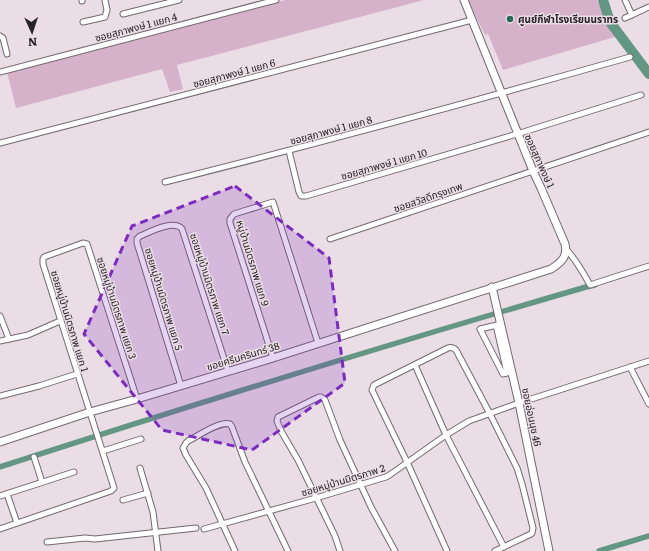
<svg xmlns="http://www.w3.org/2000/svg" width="649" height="551" font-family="Literata,'Noto Sans Thai',serif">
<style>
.green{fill:#d6b2ca}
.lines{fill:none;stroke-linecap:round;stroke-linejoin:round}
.canal{stroke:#639683;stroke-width:5.5}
.river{stroke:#639683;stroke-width:10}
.street-casing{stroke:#73686f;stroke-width:7}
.secondary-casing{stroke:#73686f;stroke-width:9}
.street{stroke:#fff;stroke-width:5}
.secondary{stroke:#fff;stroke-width:7}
.marked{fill:#7b2cbf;fill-opacity:0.2;stroke:#7b2cbf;stroke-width:3;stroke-dasharray:8 5;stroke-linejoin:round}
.poi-dot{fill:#2b6854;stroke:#eadde5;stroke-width:1.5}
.labels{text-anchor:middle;stroke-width:3;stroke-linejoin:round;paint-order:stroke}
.poi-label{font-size:10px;font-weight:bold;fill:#272225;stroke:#eadde5;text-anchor:start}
.street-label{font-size:10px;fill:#272225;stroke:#eadde5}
</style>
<rect width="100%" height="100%" fill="#eadde5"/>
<g class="green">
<path d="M285,0H424L177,65L183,89L170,92L162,69L16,108L7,72Z"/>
<path d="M468,0H597L598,3L604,8L609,23L618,36L503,70L488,34L485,35Z"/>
</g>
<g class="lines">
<g class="canal">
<path d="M0,467C194,404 390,344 586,287L595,285"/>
<path d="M599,551L649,536"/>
</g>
<path class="river" d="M603,0L610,22L649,74"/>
<g class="street-casing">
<g id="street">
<path d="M82,0V1"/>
<path d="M625,0L632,15"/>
<path d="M123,14L179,0"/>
<path d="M625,18L649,7"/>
<path d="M83,22L105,17L107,10L105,0"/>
<path d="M0,36L3,38L7,54"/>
<path d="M0,72L276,0"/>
<path d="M0,143L472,20"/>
<path d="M289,151L299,192L301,196H306L517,134L641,95"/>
<path d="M165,182C320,143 475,101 630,57"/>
<path d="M330,239L649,132"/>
<path d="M566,249C576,260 583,272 590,285L649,266"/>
<path d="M0,316L9,339"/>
<path d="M496,325L507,373L503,374L480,329L501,324"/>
<path d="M0,341L28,335L60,321"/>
<path d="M273,358L230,223V219L234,214L273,202L318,343"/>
<path d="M415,365L446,435L504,547"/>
<path d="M630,367L649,404"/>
<path d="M181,386L137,243V239L140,236C150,232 174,219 182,229L228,371"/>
<path d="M0,396L39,386L77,374"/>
<path d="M103,451L141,439"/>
<path d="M34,457L42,482"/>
<path d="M140,468L153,512L158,551"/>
<path d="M7,494L17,523"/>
<path d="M0,496L74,472"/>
<path d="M123,500L148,493"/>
<path d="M0,529L111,491L114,488L43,264V259L44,257L83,243L87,244L137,399"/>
<path d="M204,529L316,498L386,477L391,474L446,435L469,421L519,403L649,361"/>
<path d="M47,542L85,538L95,539L196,528"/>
<path d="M235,551L206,488L186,455L183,448L186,443L188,441C198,436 219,421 230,424L232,427L245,462L288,551"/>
<path d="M340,551L335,536L298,460L281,431L277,421L278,417L319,397H321L325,400L340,440L371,507L395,551"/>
<path d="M447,551L407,462L372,390L374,385L448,348C451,347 453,347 456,350L490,414L517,468L522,484L533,528L532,533L531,534L495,551"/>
</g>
</g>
<g class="secondary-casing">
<g id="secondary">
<path d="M492,287L519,403L549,551"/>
<path d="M0,442L90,412L137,399L273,358L551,269C562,262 568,256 565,244L541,188L533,171L464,0"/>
</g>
</g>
<use href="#street" class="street"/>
<use href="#secondary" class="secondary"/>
</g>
<path class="marked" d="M235,186L329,258L345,383L252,450L162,430L84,334L132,226Z"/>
<circle class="poi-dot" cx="510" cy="19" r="4"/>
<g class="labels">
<g class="poi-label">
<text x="518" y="23">ศูนย์กีฬาโรงเรียนนราทร</text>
</g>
<g class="street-label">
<text transform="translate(136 27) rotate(-15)" y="4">ซอยสุภาพงษ์ 1 แยก 4</text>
<text transform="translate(234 73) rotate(-15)" y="4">ซอยสุภาพงษ์ 1 แยก 6</text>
<text transform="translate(331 130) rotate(-15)" y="4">ซอยสุภาพงษ์ 1 แยก 8</text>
<text transform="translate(540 161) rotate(66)" y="4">ซอยสุภาพงษ์ 1</text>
<text transform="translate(384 164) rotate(-16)" y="4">ซอยสุภาพงษ์ 1 แยก 10</text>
<text transform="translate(428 197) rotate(-19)" y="4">ซอยสวัสดีกรุงเทพ</text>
<text transform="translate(253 263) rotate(73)" y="4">หมู่บ้านมิตรภาพ แยก 9</text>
<text transform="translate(210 284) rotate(72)" y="4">ซอยหมู่บ้านมิตรภาพ แยก 7</text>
<text transform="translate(164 299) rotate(73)" y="4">ซอยหมู่บ้านมิตรภาพ แยก 5</text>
<text transform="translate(117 308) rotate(72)" y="4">ซอยหมู่บ้านมิตรภาพ แยก 3</text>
<text transform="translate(70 321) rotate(73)" y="4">ซอยหมู่บ้านมิตรภาพ แยก 1</text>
<text transform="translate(243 356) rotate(-17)" y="4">ซอยศรีนครินทร์ 38</text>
<text transform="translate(532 417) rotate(78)" y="4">ซอยอ่อนนุช 46</text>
<text transform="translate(343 480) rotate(-17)" y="4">ซอยหมู่บ้านมิตรภาพ 2</text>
</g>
</g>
<g transform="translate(32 32) rotate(177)" stroke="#eadde5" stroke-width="3" paint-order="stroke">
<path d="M0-3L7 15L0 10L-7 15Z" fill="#272225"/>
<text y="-6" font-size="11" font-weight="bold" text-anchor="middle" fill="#272225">N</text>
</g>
</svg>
